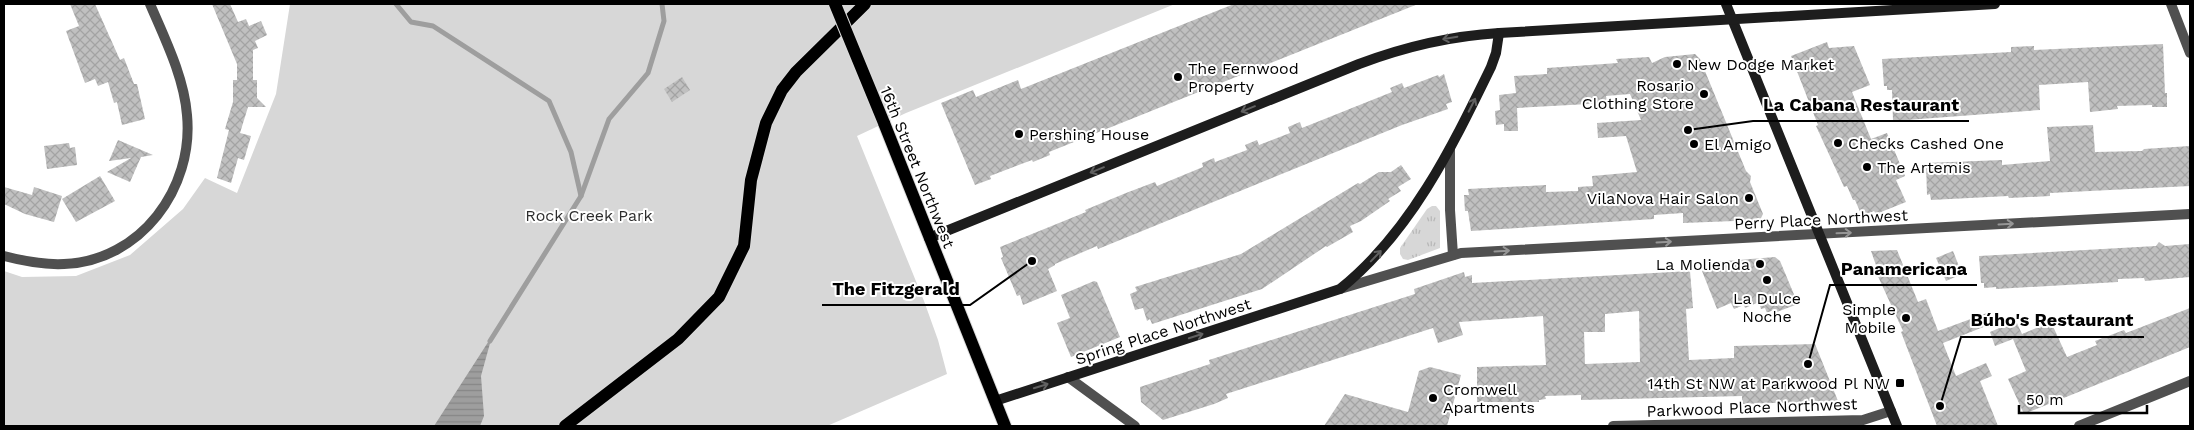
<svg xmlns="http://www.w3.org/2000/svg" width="2194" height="430" font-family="'Work Sans',sans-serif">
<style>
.grass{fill:url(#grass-tufts)}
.park{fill:#d7d7d7}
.water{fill:url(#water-rules)}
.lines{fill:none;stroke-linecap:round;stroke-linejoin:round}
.stream{stroke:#9e9e9e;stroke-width:5}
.building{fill:url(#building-cross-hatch);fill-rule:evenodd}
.primary-casing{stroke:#dbdbdb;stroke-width:14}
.street{stroke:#505050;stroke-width:10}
.secondary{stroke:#1d1d1d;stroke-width:10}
.primary{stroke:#000;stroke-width:12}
.primary-bridge-casing{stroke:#dbdbdb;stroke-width:14;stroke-linecap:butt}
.primary-bridge{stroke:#000;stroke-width:12}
.oneway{stroke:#616161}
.oneway2{stroke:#969696}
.poi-dot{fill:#000;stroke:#fff;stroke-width:2}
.labels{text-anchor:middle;stroke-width:4;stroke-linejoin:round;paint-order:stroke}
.poi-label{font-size:16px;fill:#000;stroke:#fff;text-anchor:start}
.street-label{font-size:16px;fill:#000;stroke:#fff}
.park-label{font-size:16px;fill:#2e2e2e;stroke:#fff}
.leader{fill:none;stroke:#000;stroke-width:2}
.callout-dot{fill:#000;stroke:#fff;stroke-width:2}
.callout-label{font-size:18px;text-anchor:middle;font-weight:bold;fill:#000;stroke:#fff;stroke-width:4;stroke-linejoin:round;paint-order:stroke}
</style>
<defs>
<pattern id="grass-tufts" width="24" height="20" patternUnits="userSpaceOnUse" patternTransform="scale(1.25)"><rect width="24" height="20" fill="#d7d7d7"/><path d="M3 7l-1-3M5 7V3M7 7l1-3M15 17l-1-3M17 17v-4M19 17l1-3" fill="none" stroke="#b7b7b7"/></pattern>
<pattern id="water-rules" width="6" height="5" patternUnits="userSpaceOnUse" patternTransform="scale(1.25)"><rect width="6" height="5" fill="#9e9e9e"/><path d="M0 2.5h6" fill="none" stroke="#868686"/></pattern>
<pattern id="building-cross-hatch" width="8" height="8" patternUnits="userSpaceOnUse" patternTransform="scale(1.25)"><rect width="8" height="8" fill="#c0c0c0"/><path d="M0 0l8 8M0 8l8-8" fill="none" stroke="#a3a3a3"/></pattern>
</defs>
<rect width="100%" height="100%" fill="#fff"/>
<path class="grass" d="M1432,206H1436L1440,211V248L1408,260L1403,259L1400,254V248L1427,209Z"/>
<path class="park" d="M290,4H1175L906,113L857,136L924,301L938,340L947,374L827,426H4V271L22,277L76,276L130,255L183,209L205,178L237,193L276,94Z"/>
<path class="water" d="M492,336L481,376L484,416L480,426H434Z"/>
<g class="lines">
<g class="stream">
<path d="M396,4L411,22L433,26L549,101L571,152L581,196"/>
<path d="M490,341L581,196L609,119L648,73L664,21L662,4"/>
</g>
</g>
<g class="building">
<path d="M70,4H95L120,60L124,58L134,84H137L145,119L122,125L117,102L114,103L108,82L98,86L95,79L85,83L66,31L79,26Z"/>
<path d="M212,4H230L238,22L246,19L249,26L261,21L267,35L255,41L258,48L253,50V80H257V98L266,107H248L240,133L251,136L244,160L238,158L231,183L217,178L229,130L225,129L233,102V80H237V64Z"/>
<path d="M1234,4H1418L1049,152L1050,155L1033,162L1032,160L990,176L991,179L975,185L941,103L973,90L976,97L1018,80L1021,89Z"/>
<path d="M1827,42L1829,48L1854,46L1870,85L1852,92L1871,139L1887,133L1905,176L1896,180L1906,202L1876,214L1874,211L1862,216L1855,200H1853L1847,186L1844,187L1816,126L1818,125L1791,56Z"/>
<path d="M2163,44L2165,93H2167V107H2152V105L2117,106L2118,109L2090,112L2088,82L2039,85L2040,110L1893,121L1892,90H1887V86H1884L1882,59L2011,52V47L2034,46V50Z"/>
<path d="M1695,54L1700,59L1746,171L1751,176L1750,182L1763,214L1760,220L1683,223V213L1654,215V219L1471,231L1468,211H1465L1464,195H1469L1468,189L1546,185V192L1578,191V187L1593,186L1592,176L1637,172L1626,136L1598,138L1597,123L1641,120L1630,94L1606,96L1607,103L1517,108L1518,131H1504V124L1496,125L1495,111L1500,110L1499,95L1516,93L1514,76L1547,74V68L1618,63L1616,59L1649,57L1652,63L1665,57Z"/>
<path d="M1444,74L1452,102L1446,104L1448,109L1402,125L1098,249L1097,246L1055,264V265L1048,269L1057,291L1023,305L1020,295L1017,296L1001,258L1003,257L1000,247L1086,212L1085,210L1126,193L1155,182L1157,186L1203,167L1202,163L1214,158L1215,162L1247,150L1245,145L1257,140L1259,145L1290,133L1288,127L1300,122L1302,128L1392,92L1390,88L1402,83L1404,88L1438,75L1439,77Z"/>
<path d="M682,77L690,90L672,102L664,89Z"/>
<path d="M2093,125L2095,152L2142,151L2144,149L2190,146V186L2050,193V196L2009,198L2008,196L1931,200L1930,194L1927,195L1926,163L2002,160V165L2050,161L2047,127Z"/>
<path d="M118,140L153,155L141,157L130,182L107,172L131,158L109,161Z"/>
<path d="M69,143L70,148L75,147L77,165L47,169L44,146Z"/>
<path d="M1401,165L1411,179L1398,187L1401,191L1388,199L1390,201L1361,221L1350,226L1353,232L1327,247L1326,246L1262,289L1152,324L1150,319L1147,321L1143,308L1135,310L1130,294L1137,291L1135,287L1241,254L1358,183L1360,184L1379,172H1391Z"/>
<path d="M100,176L115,201L76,222L62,199Z"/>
<path d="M4,187L32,195L34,187L62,196L54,222L25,214L4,204Z"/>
<path d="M2159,242L2165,246L2190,244V277L2145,281L2144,278L2118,279V282L1996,289V287L1984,288V283H1981L1979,256L2156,246Z"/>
<path d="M1897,250L1918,302L1926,299L1938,331L1987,313L1991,324L1943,343L1956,376L1986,363L1992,376L1980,381L1998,426H1937L1901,332L1903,331L1876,272L1878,271L1871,251Z"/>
<path d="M1953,251L1962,274L1946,281L1936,258Z"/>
<path d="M1775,257L1780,261L1798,304L1774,313L1773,310L1767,313L1765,308L1761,309L1759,302L1745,308L1744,305L1734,309L1731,303L1717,309L1702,271L1704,270L1702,263Z"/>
<path d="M1690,271L1693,308L1686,309L1689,360L1734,358V346L1815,344L1838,401L1742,404V396L1581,400V395L1545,396L1546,399L1539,400V402H1477V367L1546,365L1543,316L1459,322L1463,335L1438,343L1433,328L1226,394L1228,398L1214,404L1163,420L1141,402L1140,387L1210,364L1209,360L1415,294L1414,289L1464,272L1465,277L1472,275V283ZM1639,311L1640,362L1585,364L1584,332H1605V314Z"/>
<path d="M1094,281L1097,282L1120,337L1071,357L1057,323L1070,318L1061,295Z"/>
<path d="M2190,308V347L2024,414L2008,379L2026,371L2013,339L1995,346L1990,332L2016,321L2022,334L2051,322L2067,357L2097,345L2095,341L2124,330L2126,333L2139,328Z"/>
<path d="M1430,367L1461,375L1447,426H1324L1345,394L1408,412L1419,371Z"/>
</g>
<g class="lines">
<g class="primary-casing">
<g id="primary">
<path d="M884,123L1005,426"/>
<path d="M565,426L678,339L719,297L744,246L751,180L766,123L782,90L796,72L865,4"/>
</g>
</g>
<g class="street">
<path d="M2171,4L2190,53"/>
<path d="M1450,149V210L1453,255"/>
<path d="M4,256C23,261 44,265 64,264C141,261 194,188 187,115C184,77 165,39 150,4"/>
<path d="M1340,289L1461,253L2190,214"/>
<path d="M1068,377L1135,426"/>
<path d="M1613,426L1863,420L1891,411"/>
<path d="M2079,426L2190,381"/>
</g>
<g class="secondary">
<path d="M1726,4L1897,426"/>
<path d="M929,238L1359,64C1404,47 1450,36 1499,33L1995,4"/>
<path d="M995,401L1340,289C1411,232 1452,147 1491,67L1496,53L1499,33"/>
</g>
<use href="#primary" class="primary"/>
<g class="primary-bridge-casing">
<path id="primary-bridge" d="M835,4L884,123"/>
</g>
<use href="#primary-bridge" class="primary-bridge"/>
</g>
<defs><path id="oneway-shaft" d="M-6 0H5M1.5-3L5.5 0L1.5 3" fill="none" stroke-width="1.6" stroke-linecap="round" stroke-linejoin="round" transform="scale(1.25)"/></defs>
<g class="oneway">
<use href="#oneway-shaft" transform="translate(1450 38) rotate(170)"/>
<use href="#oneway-shaft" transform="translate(1472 105) rotate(-63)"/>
<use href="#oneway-shaft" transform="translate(1248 109) rotate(158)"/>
<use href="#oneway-shaft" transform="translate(1097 170) rotate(158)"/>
<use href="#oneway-shaft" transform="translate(1376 256) rotate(-46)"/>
<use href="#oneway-shaft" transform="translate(1196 336) rotate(-18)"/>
<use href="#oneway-shaft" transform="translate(1041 386) rotate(-17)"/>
</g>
<g class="oneway2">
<use href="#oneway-shaft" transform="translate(2006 224) rotate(-3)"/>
<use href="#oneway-shaft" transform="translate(1844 233) rotate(-2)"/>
<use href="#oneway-shaft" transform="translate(1664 242) rotate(-3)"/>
<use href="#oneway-shaft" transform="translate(1502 251) rotate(-3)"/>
</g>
<g class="poi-dot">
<circle cx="1677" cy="64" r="5"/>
<circle cx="1178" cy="77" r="5"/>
<circle cx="1704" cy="94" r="5"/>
<circle cx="1019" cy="134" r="5"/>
<circle cx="1838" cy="143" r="5"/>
<circle cx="1694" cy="144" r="5"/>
<circle cx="1867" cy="167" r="5"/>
<circle cx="1749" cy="198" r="5"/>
<circle cx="1760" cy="264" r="5"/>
<circle cx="1767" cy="280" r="5"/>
<circle cx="1906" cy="318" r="5"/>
<rect x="1895" y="378" width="10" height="10" rx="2.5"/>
<circle cx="1433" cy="398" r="5"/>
</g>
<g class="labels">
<g class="poi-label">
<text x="1687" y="70">New Dodge Market</text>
<text x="1188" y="74">The Fernwood<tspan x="1188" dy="18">Property</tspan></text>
<text x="1694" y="91" text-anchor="end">Rosario<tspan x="1694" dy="18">Clothing Store</tspan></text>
<text x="1029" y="140">Pershing House</text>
<text x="1848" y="149">Checks Cashed One</text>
<text x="1704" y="150">El Amigo</text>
<text x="1877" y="173">The Artemis</text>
<text x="1739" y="204" text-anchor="end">VilaNova Hair Salon</text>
<text x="1750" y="270" text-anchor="end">La Molienda</text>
<text x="1767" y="304" text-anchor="middle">La Dulce<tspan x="1767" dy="18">Noche</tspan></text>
<text x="1896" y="315" text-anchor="end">Simple<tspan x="1896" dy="18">Mobile</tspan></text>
<text x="1890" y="389" text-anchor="end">14th St NW at Parkwood Pl NW</text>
<text x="1443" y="395">Cromwell<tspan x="1443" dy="18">Apartments</tspan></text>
</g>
<g class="street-label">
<text transform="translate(918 167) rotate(68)" y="6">16th Street Northwest</text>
<text transform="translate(1821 219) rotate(-3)" y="6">Perry Place Northwest</text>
<text transform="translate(1163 331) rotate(-18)" y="6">Spring Place Northwest</text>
<text transform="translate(1752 407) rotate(-2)" y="6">Parkwood Place Northwest</text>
</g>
<g class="park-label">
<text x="589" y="221">Rock Creek Park</text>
</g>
</g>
<path class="leader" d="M1688 130L1753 121H1969M1808 364L1830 285H1977M1032 261L970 305H822M1940 406L1961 337H2144"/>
<g class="callout-dot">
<circle cx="1688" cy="130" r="5"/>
<circle cx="1808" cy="364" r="5"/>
<circle cx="1032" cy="261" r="5"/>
<circle cx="1940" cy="406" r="5"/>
</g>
<g class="callout-label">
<text x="1861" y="111">La Cabana Restaurant</text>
<text x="1904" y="275">Panamericana</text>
<text x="896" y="295">The Fitzgerald</text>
<text x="2052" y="326">Búho's Restaurant</text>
</g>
<rect width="2194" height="430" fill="none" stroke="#000000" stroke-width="10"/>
<path d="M2019 405v8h128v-8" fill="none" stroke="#000000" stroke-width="2.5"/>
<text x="2026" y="405" font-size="15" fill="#000000" stroke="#ffffff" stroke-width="4" paint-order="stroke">50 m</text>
</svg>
